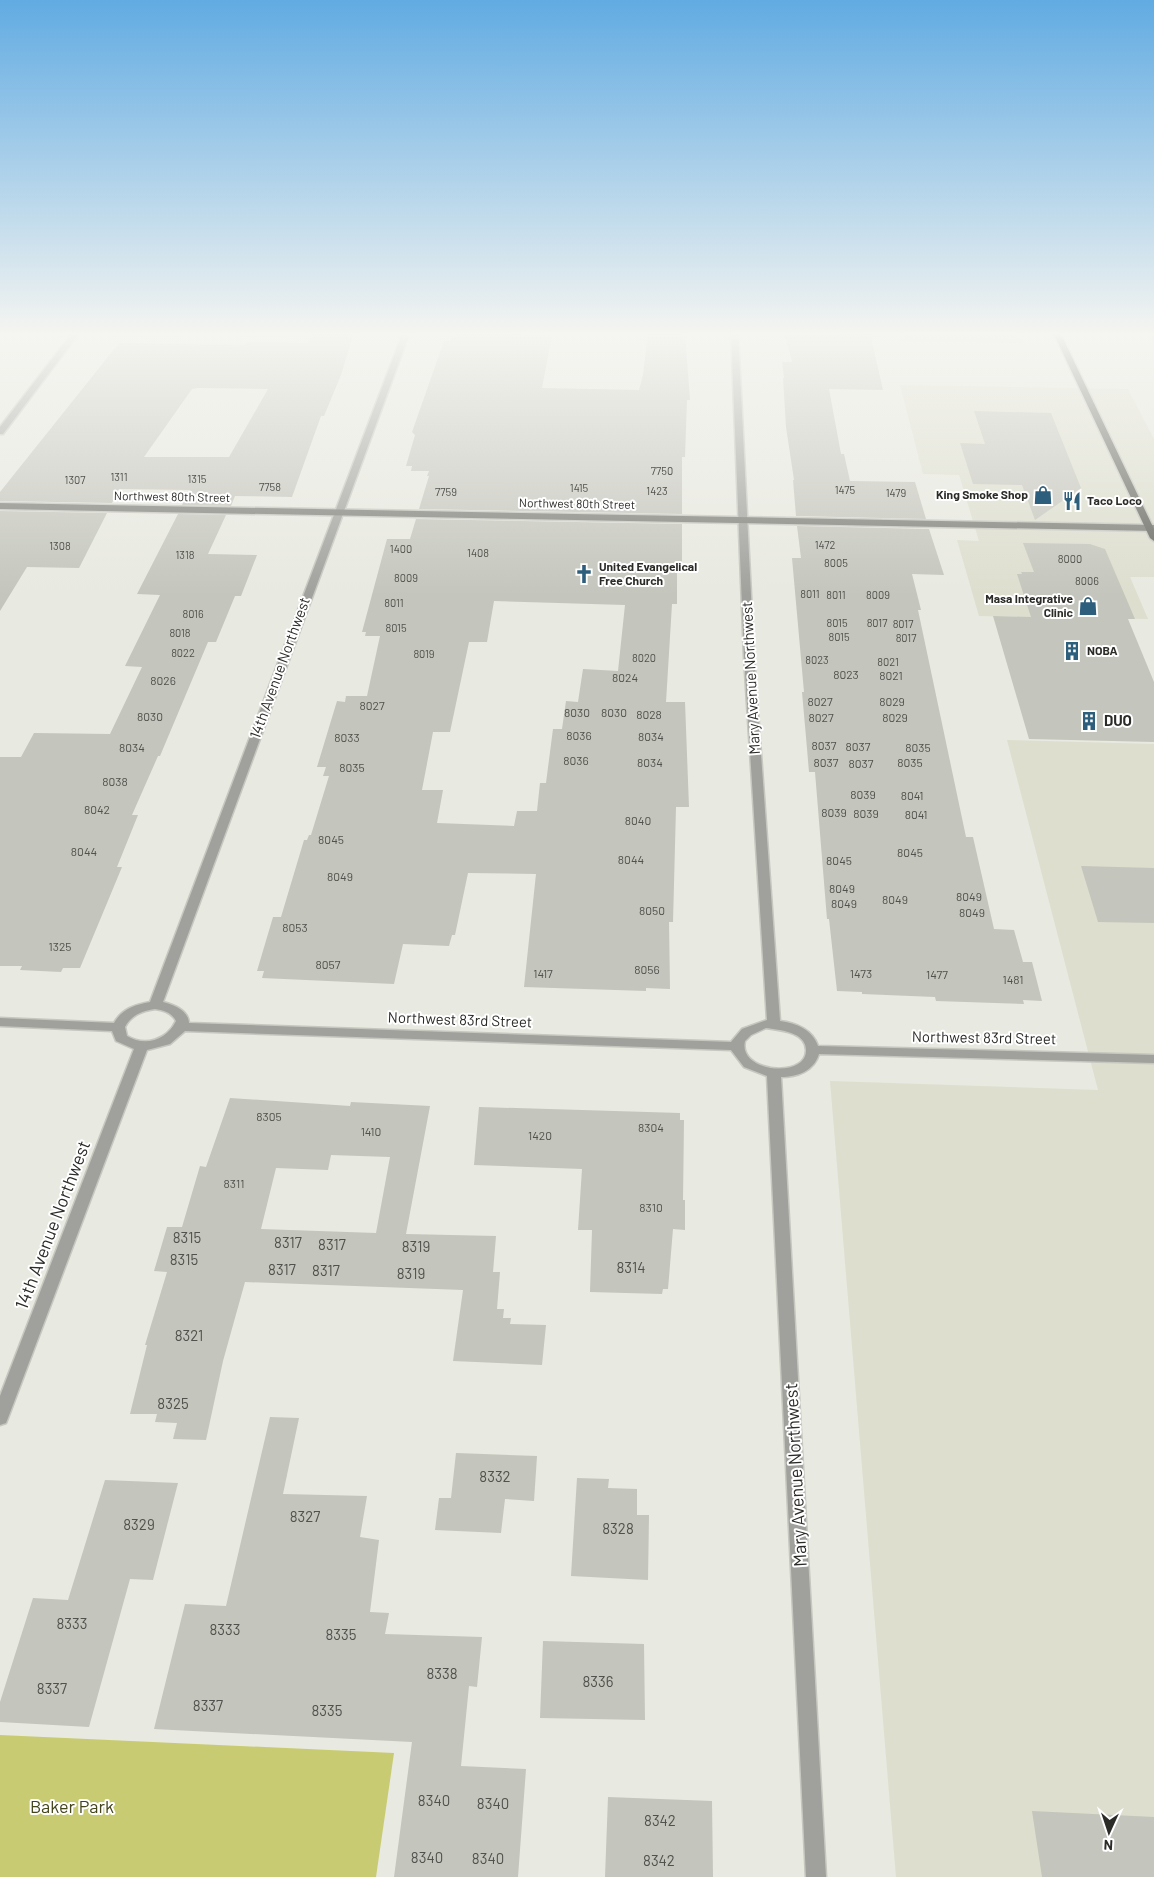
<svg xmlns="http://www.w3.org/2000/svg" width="1154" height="1877" font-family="Barlow,sans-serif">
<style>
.built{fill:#dddece}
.green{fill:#c8cb71}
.building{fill:#c4c5bc;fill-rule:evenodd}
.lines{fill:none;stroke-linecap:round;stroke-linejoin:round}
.street-casing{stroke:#c6c7bf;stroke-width:3}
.secondary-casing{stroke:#c6c7bf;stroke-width:3}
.primary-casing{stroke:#c6c7bf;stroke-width:3}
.street{fill:#a0a09c;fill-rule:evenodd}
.secondary{fill:#7d7d78;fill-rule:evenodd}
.primary{fill:#64655e;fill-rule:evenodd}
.labels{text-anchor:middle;stroke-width:4;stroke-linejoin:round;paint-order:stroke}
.far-number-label{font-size:11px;fill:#51524d}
.far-poi-label{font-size:12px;font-weight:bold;fill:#2b2c28;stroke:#fff;text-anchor:start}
.far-street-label{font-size:12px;fill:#2b2c28;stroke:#fff}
.number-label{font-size:12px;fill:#51524d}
.street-label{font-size:15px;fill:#2b2c28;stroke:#fff}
.poi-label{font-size:15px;font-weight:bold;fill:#2b2c28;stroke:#fff;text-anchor:start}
.near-number-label{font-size:15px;fill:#51524d}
.near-street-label{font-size:18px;fill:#2b2c28;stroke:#fff}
.near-park-label{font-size:18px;fill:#434419;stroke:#fff}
</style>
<rect width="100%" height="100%" fill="#e8e9e0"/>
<g class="built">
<path d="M899,332H1018L1023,343L901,341Z"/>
<path d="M900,385L1128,389L1154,439V577H1130L1148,619L979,616L957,540L979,541L959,475L923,474Z"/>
<path d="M1007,740L1154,744V1877H896L830,1081L1098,1090Z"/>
</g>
<path class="green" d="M0,1735L394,1753L376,1877H0Z"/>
<g class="building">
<path d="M313,332H354L341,375L324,416H321L292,497L235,496L231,506L182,505L190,490L119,489L112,503L0,501V492L119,343L245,345L247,342L308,343ZM198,388L268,389L229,457H144L192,389Z"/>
<path d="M453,332L552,335L542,388L639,390L643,375L648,332L685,333L690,400H687L685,457H682V514L419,509L429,476H427L429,471H411L412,466H406L415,435L412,432L444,341H450Z"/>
<path d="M838,333H870L883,390L829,389L841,454H844L850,481L915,482L926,519L796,516L793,480H794L786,427L783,378H784L782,362H792L785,335H839Z"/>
<path d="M974,411L1051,413L1081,488L1035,520L1022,485L973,484L960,443L985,444Z"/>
<path d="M0,511L107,513L79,568L27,567L0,611Z"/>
<path d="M178,514L226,515L208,554L257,555L241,596H235L216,642H208L160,756H158L132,815H138L117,867H122L80,968H63L61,972L20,970L22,966H0V757H21L34,733L110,734L142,667L125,666L160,595L137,594Z"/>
<path d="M416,519L682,524V564H677V604H672L666,702H685L689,807H676L673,922H669L670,989L646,988V991L524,987L536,874L468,873L455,935H452L449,946L403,944L394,984L262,978L264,971H257L273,917H281L304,840H307L309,835H311L329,776H323L326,767H317L337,701L345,702L346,696H367L380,636H365L366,632H362L387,539H410ZM494,601L625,605L618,671L583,669L578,702L566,701L562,729H553L546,783H540L537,811H517L514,826L437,823L443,790H422L433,732H450L469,642H487Z"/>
<path d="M797,526L929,529L944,575L912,574L921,610H918L966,837H973L994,929L1014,930L1023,962H1032L1042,1001L1023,1000L1024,1004L936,1001L935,997L862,994V992L837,991L829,919H827L815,772H809L806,737L802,692H804L792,558H801Z"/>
<path d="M1023,543L1090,544L1105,549L1135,619H1128L1154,682V742L1029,739L993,616L1031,617L1017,574H1022L1021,572H1034Z"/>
<path d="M1081,866L1154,868V923L1098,922Z"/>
<path d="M230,1098L350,1106L351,1102L430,1106L406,1234L496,1236L493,1272H500L497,1309H504L503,1318H511L510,1324L546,1325L542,1365L453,1361L463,1290L245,1282L223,1361L206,1440L173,1439L177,1423L155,1422L157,1414H130L147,1345H145L167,1272L154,1271L167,1227H182L200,1166L206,1167ZM331,1155L390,1157L376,1233L261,1229L276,1168L328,1170Z"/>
<path d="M479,1107L680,1113V1120H684L683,1200H685V1230L673,1229L668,1289H663L662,1294L590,1292L592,1230H578L582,1169L474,1165Z"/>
<path d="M270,1417L299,1418L283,1494L367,1496L360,1537L379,1540L370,1612L389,1613L385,1634L482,1637L477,1687L469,1686L461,1766L526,1769L518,1877H394L412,1742L154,1729L185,1604L226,1606Z"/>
<path d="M456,1453L537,1456L534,1501L505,1499L501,1533L435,1530L439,1498H451Z"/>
<path d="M577,1478L609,1479L608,1488L637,1489V1515H649L648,1580L571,1576Z"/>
<path d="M105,1480L178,1483L153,1580L130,1579L89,1727L0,1722V1702L33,1598L68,1600Z"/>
<path d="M543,1641L644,1644L645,1720L540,1718Z"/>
<path d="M608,1797L712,1801L713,1877H605Z"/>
<path d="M1032,1811L1154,1817V1877H1042Z"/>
</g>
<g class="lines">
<g class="street-casing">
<g id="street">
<path d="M73,332H80L3,434H0V427Z"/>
<path d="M403,332H410L163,1002C174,1005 188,1010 189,1023L731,1042L742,1029L767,1020L744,656L731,332H738L754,656L780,1021C796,1023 813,1030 818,1046L1154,1055V1063L819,1054C814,1071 797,1077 781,1077L826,1877H806L767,1076L744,1067L731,1050L185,1031L170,1044L147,1050L8,1418L6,1423L0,1425V1396L134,1049L116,1041L112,1031L0,1026V1018L114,1023C122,1009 134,1005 150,1002ZM155,1009C164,1010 172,1013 176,1021C167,1040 145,1047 127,1036L125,1027C131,1015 142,1011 155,1009ZM766,1028C780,1030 807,1032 806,1051C806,1057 802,1062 798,1064C781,1075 739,1066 745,1041L751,1035Z"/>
</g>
</g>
<g class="secondary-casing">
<path id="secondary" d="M0,503L1154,525V531L0,509Z"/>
</g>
<g class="primary-casing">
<path id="primary" d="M1053,332H1060L1154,529V541L1150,538Z"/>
</g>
<use href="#street" class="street"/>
<use href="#secondary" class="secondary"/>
<use href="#primary" class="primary"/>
</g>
<linearGradient id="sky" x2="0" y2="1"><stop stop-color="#61abe2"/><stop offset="0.56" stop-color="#f5f5f1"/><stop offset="1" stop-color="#f5f5f1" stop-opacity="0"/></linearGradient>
<rect width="1154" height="595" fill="url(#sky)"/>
<defs>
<g id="shop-bare" transform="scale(1.5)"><path d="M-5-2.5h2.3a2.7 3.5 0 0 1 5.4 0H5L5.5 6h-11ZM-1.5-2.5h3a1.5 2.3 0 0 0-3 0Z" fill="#2d5e7c" stroke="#fff" stroke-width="2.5" paint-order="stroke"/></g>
<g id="restaurant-bare" transform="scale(1.5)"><path d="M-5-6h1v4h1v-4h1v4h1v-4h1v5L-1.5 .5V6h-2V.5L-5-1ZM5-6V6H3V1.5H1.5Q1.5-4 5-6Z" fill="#2d5e7c" stroke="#fff" stroke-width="2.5" paint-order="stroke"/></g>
<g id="church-bare" transform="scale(1.5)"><path d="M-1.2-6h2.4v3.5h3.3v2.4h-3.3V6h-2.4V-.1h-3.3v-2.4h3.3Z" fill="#2d5e7c" stroke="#fff" stroke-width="2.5" paint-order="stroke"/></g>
<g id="building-bare" transform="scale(1.5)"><path d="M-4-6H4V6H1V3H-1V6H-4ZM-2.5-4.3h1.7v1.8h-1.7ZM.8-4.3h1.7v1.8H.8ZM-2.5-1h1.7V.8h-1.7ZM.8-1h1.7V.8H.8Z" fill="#2d5e7c" stroke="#fff" stroke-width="2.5" paint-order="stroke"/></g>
</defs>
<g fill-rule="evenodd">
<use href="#shop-bare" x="1043" y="495"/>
<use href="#restaurant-bare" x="1072" y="501"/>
<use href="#church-bare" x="584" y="574"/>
<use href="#shop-bare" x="1088" y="606"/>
<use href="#building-bare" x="1072" y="651"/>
<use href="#building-bare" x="1089" y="721"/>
</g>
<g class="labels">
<g class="far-number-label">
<text x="662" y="475">7750</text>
<text x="119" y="481">1311</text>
<text x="197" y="483">1315</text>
<text x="75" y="484">1307</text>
<text x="270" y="491">7758</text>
<text x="579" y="492">1415</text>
<text x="845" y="494">1475</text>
<text x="657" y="495">1423</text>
<text x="446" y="496">7759</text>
<text x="896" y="497">1479</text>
<text x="825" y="549">1472</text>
<text x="60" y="550">1308</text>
<text x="401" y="553">1400</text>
<text x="478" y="557">1408</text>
<text x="185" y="559">1318</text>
<text x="1070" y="563">8000</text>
<text x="836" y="567">8005</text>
<text x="406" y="582">8009</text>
<text x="1087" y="585">8006</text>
<text x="810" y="598">8011</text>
<text x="836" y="599">8011</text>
<text x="878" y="599">8009</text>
<text x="394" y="607">8011</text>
<text x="193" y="618">8016</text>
<text x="837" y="627">8015</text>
<text x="877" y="627">8017</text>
<text x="903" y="628">8017</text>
<text x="396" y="632">8015</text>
<text x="180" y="637">8018</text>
<text x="839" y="641">8015</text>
<text x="906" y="642">8017</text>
<text x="183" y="657">8022</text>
<text x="424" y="658">8019</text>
<text x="644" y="662">8020</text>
<text x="817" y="664">8023</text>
<text x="888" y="666">8021</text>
</g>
<g class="far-poi-label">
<text x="1028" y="499" text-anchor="end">King Smoke Shop</text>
<text x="1087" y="505">Taco Loco</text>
<text x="599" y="571">United Evangelical<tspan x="599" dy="14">Free Church</tspan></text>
<text x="1073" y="603" text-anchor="end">Masa Integrative<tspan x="1073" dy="14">Clinic</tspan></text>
<text x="1087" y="655">NOBA</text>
</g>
<g class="far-street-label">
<text transform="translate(172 497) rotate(1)" y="4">Northwest 80th Street</text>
<text transform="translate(577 504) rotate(1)" y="4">Northwest 80th Street</text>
</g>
<g class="number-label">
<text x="846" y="679">8023</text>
<text x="891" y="680">8021</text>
<text x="625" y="682">8024</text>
<text x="163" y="685">8026</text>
<text x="820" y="706">8027</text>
<text x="892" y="706">8029</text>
<text x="372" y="710">8027</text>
<text x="577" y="717">8030</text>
<text x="614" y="717">8030</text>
<text x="649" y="719">8028</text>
<text x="150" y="721">8030</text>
<text x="821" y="722">8027</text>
<text x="895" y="722">8029</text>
<text x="579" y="740">8036</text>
<text x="651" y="741">8034</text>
<text x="347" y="742">8033</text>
<text x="824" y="750">8037</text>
<text x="858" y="751">8037</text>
<text x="132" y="752">8034</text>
<text x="918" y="752">8035</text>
<text x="576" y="765">8036</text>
<text x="650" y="767">8034</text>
<text x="826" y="767">8037</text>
<text x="910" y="767">8035</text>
<text x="861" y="768">8037</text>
<text x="352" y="772">8035</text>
<text x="115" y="786">8038</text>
<text x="863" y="799">8039</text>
<text x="912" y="800">8041</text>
<text x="97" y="814">8042</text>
<text x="834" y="817">8039</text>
<text x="866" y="818">8039</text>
<text x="916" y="819">8041</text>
<text x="638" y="825">8040</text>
<text x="331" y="844">8045</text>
<text x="84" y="856">8044</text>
<text x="910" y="857">8045</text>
<text x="631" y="864">8044</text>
<text x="839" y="865">8045</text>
<text x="340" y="881">8049</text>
<text x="842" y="893">8049</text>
<text x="969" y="901">8049</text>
<text x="895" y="904">8049</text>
<text x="844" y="908">8049</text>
<text x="652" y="915">8050</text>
<text x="972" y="917">8049</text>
<text x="295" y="932">8053</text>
<text x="60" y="951">1325</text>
<text x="328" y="969">8057</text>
<text x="647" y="974">8056</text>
<text x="543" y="978">1417</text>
<text x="861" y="978">1473</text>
<text x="937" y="979">1477</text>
<text x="1013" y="984">1481</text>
<text x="269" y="1121">8305</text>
<text x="651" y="1132">8304</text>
<text x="371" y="1136">1410</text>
<text x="540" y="1140">1420</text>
<text x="234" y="1188">8311</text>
<text x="651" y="1212">8310</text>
</g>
<g class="street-label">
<text transform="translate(280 668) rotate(-70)" y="5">14th Avenue Northwest</text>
<text transform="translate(751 678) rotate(-93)" y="5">Mary Avenue Northwest</text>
<text transform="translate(460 1020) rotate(2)" y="5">Northwest 83rd Street</text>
<text transform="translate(984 1038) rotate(1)" y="5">Northwest 83rd Street</text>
</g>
<g class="poi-label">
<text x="1104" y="726">DUO</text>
</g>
<g class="near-number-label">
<text x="187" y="1243">8315</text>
<text x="288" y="1248">8317</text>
<text x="332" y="1250">8317</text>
<text x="416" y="1252">8319</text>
<text x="184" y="1265">8315</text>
<text x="631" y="1273">8314</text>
<text x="282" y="1275">8317</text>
<text x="326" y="1276">8317</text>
<text x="411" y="1279">8319</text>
<text x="189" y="1341">8321</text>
<text x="173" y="1409">8325</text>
<text x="495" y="1482">8332</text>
<text x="305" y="1522">8327</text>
<text x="139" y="1530">8329</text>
<text x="618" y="1534">8328</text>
<text x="72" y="1629">8333</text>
<text x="225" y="1635">8333</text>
<text x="341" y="1640">8335</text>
<text x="442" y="1679">8338</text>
<text x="598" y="1687">8336</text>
<text x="52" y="1694">8337</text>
<text x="208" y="1711">8337</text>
<text x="327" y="1716">8335</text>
<text x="434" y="1806">8340</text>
<text x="493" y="1809">8340</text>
<text x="660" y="1826">8342</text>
<text x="427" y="1863">8340</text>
<text x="488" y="1864">8340</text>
<text x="659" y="1866">8342</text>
</g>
<g class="near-street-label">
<text transform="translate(53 1225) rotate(-69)" y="6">14th Avenue Northwest</text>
<text transform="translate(796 1475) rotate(-93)" y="6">Mary Avenue Northwest</text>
</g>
<g class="near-park-label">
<text x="72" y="1813">Baker Park</text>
</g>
</g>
<g transform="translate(1109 1832) rotate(183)" stroke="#ffffff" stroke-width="4" paint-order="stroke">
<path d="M0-4L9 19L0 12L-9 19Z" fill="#2b2c28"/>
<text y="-8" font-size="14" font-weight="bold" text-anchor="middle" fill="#2b2c28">N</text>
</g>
</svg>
